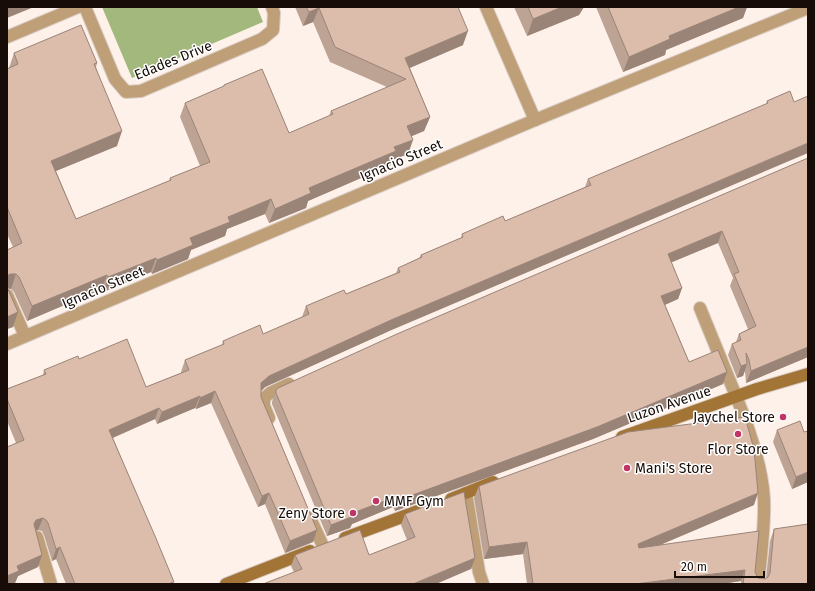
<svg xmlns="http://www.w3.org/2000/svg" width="815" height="591" font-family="'Fira Sans',sans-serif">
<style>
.forest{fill:#a3b87d}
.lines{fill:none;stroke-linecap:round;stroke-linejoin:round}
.lane-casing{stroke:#d9ccc5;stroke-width:14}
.street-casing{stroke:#d9ccc5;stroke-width:14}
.secondary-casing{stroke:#d9ccc5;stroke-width:14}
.lane{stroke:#be9f77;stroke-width:12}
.street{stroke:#be9f77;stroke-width:12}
.secondary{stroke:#a27435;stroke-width:12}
.wall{fill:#bda393}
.shaded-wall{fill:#9a8478}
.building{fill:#dcbdab;stroke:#9a8478}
.poi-dot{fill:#c13466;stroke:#fff;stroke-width:1.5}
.labels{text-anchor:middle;stroke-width:3;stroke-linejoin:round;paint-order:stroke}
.street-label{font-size:14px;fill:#170c07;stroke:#fff}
.poi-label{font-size:14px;fill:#170c07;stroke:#fff;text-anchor:end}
</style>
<rect width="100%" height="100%" fill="#fef1e9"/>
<path class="forest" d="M102,7H257L263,22L132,78Z"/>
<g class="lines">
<g class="lane-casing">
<g id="lane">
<path d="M700,308L736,396"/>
<path d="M269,418L264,406V398L270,393L289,384"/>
<path d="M310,518L323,546"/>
<path d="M37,537L51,584"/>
</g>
</g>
<g class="street-casing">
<g id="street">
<path d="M85,7L115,79L126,92L141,91L262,39L273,30L274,13L272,7"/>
<path d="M486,7L535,120"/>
<path d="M7,37L78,7"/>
<path d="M7,295L25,336"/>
<path d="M7,344L535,120L808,8"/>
<path d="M736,396C749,428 762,465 764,499C765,527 761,556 758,584"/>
<path d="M466,493L479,572L483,584"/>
</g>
</g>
<g class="secondary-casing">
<g id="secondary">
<path d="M622,437L757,389L808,374"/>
<path d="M451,499L493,482"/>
<path d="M345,538L418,511"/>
<path d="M226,584L310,551"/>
</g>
</g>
<use href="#lane" class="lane"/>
<use href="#street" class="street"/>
<use href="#secondary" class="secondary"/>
</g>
<g class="wall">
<path d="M295,7H458L463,45L410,68L430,117L424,131L412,136L408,154L392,160L391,165L308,201L306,208L269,223L265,214L227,229L225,236L191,250L188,259L152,274L151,272L103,292L102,289L27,321L14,292L11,289L7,288L18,312L13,327L7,329V250L13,247L7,234V69L9,68L14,53L97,63L96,67L117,146L56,171L76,219L169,181L170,178L200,166L180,117L185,103L223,87L224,85L289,133L329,116L331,111L387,87L330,62L313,22L303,26Z"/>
<path d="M514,7H584L579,15L527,36Z"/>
<path d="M596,7H747L743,18L666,50L665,55L623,72Z"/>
<path d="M790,91L387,332L265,387L261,391V397L317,530L313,542L285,553L265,504L258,507L211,403L196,409L195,408L157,424L155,419L113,438L173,584H66L56,559L52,561L44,535L42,531L38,530H36L42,555L38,567L18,576L15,583L16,443L7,421V389L43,375L44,370L79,359L146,387L181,373V372L185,360L222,345L223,341L263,334L302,317L306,306L346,294L396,273L398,268L419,258L421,255L461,238L462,234L505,221L585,187L588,179L766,104L767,101Z"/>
<path d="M808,158V357L746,383L745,371L743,376L737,378L728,355L732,344L736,342L739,334L748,329L730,286L733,278L718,243L671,262L682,288L678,299L665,305L689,362L727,372L723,384L593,439L395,511L393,507L352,524L350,528L327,536L272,404V402L276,390Z"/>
<path d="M777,430L804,432L808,431V482L792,489L773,442Z"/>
<path d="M479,486L754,505L660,545L755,572L758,578L765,579L766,578L770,541L774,529L808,584H741V581L721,584H527L523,554L484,559L474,498Z"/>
<path d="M405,514L475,558L471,569L294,572L291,566L295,555H369L407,540L401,525Z"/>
</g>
<g class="shaded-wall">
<path d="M7,7H34L7,18Z"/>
<path d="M562,7H584L579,15L527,36L533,19Z"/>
<path d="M739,7H747L743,18L666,50L665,55L623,72L629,57L669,36Z"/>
<path d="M319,8L313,22L303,26L309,12Z"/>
<path d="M468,31L463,45L400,72L405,58Z"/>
<path d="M430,117L424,131L402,140L407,126Z"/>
<path d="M122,131L117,146L46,175L51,161Z"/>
<path d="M413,140L408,154L392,160L391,165L308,201L306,208L269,223L275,209L309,188L394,147Z"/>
<path d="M808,143V153L387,332L265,387L257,395L261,383L269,376L391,320Z"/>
<path d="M271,199L265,214L227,229L225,236L191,250L188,259L152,274L157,260L190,238L228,217Z"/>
<path d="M722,231L718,243L663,266L668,254Z"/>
<path d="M156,258L151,272L103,292L108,277Z"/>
<path d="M10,274H16L11,289L7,288V276Z"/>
<path d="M107,275L102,289L27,321L32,306Z"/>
<path d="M682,288L678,299L657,308L661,296Z"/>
<path d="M18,312L13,327L7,329V317Z"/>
<path d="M808,347V357L746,383L751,371Z"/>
<path d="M747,364L743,376L737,378L741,366Z"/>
<path d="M727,372L723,384L593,439L395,511L399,500Z"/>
<path d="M215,391L211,403L196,409L200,398Z"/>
<path d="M200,396L195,408L157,424L162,412Z"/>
<path d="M159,408L155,419L105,441L109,430Z"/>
<path d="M808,472V482L792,489L796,477Z"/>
<path d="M269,493L265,504L258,507L262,496Z"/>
<path d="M758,493L754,505L634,556L638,544Z"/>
<path d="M397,496L393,507L352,524L350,528L327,536L331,525L353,513Z"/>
<path d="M43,518L38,530L32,532L34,524L36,520Z"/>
<path d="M317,530L313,542L285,553L290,541Z"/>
<path d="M527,542L523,554L484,559L489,547Z"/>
<path d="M60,547L56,559L52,561L56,549Z"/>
<path d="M42,555L38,567L18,576L15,583L13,584H7V576L17,566Z"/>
<path d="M475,558L471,569L436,584H413Z"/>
<path d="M745,570L741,581L721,584H635Z"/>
</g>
<g class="building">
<path d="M306,7H458L468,31L405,58L430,117L407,126L413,140L394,147L396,151L309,188L311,193L275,209L271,199L228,217L230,222L190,238L193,245L157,260L156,258L108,277L107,275L32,306L19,277L16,274H10L7,276V250L22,243L7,207V69L18,64L14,53L81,25L97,63L94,64L122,131L51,161L76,219L171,180L170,178L210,162L185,103L224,86V85L262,69L289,133L333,114L331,111L406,79L335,47L319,8L309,12Z"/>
<path d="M528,7H562L533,19Z"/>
<path d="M608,7H739L669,36L670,39L629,57Z"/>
<path d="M790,91L794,102L808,96V143L391,320L269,376L261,383V397L317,530L290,541L269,493L262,496L215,391L200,398V396L162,412L159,408L109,430L155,536L174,582L168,584H75L60,547L56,549L48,523L46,520L43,518L36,520L34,524L42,555L17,566L19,571L7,576V447L24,440L7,399V389L46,374L44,370L78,356L79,359L127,339L146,387L189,370L185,360L224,344L223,341L260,325L263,334L309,314L306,306L344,290L346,294L400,272L398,268L422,257L421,255L463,237L462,234L503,216L505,221L591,185L588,179L768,103L767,101Z"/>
<path d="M808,158V347L751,371L749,360L746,353L747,364L741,366L732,344L741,340L739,334L756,326L734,274L739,272L722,231L668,254L682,288L661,296L689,362L718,350L727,372L597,427L399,500L397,496L353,513L354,516L331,525L276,393V390L278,388L397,334Z"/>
<path d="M7,287L18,312L7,317Z"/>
<path d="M745,417L754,449L758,493L638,544L639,548L759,531L755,572L758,578L765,579L768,577L770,573L774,529L808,524V584H743L745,570L635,584H533L527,542L489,547L479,486L628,432Z"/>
<path d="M800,421L804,432L808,431V472L796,477L777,430Z"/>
<path d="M464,492L475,558L413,584H263L302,569L295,555L360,530L369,555L415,537L405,514Z"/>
</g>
<g class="poi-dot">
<circle cx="783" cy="417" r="4"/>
<circle cx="738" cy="434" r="4"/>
<circle cx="627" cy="468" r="4"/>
<circle cx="376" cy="501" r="4"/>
<circle cx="353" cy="513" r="4"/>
</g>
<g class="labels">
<g class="street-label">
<text transform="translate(173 60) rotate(-22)" y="5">Edades Drive</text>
<text transform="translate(401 160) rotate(-23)" y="5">Ignacio Street</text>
<text transform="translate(103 287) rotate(-23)" y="5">Ignacio Street</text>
<text transform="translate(669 404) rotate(-19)" y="5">Luzon Avenue</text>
</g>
<g class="poi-label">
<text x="775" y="422">Jaychel Store</text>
<text x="738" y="454" text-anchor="middle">Flor Store</text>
<text x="635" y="473" text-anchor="start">Mani's Store</text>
<text x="384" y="506" text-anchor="start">MMF Gym</text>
<text x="345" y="518">Zeny Store</text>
</g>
</g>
<rect width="815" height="591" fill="none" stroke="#170c07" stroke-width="16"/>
<path d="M675 571v6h89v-6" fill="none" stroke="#170c07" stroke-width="2"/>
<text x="681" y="571" font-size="12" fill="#170c07" stroke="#ffffff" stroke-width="3" paint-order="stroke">20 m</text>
</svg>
